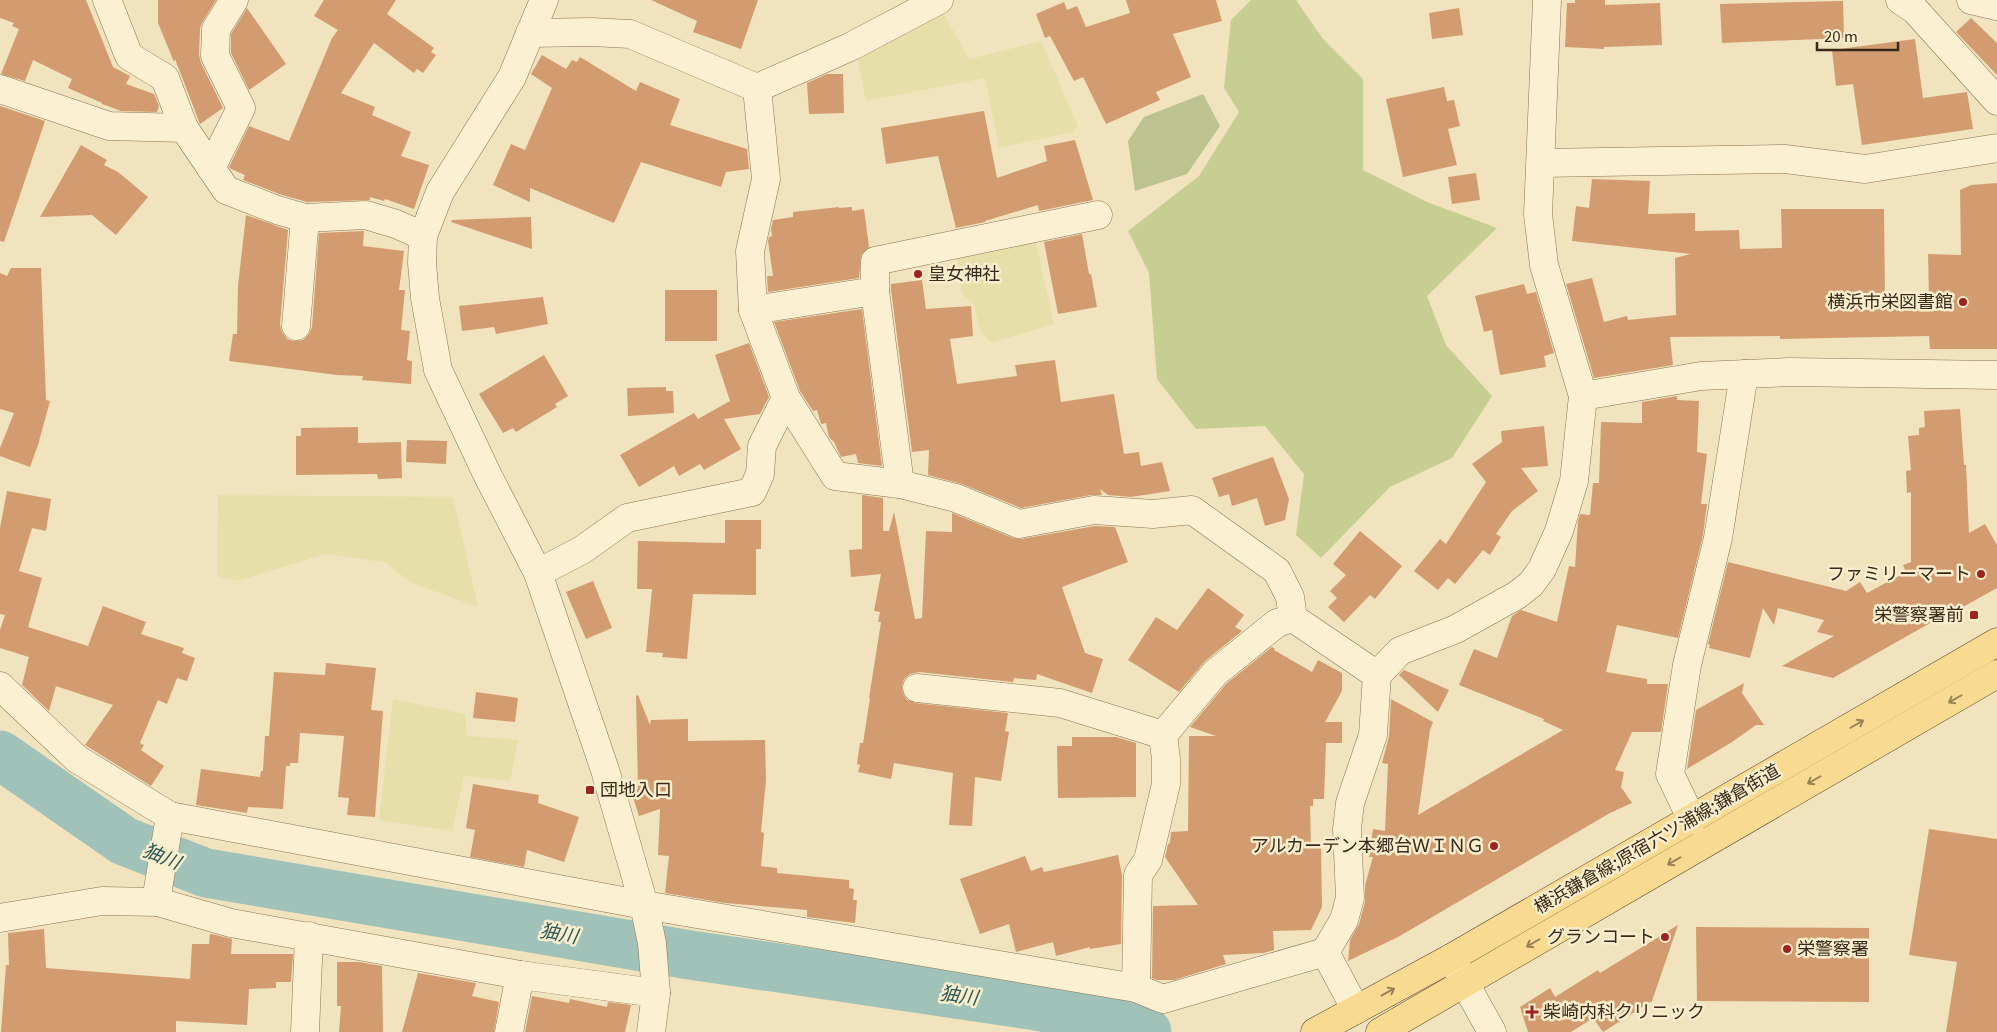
<svg xmlns="http://www.w3.org/2000/svg" width="1997" height="1032" font-family="Georgia,'Noto Sans JP',serif">
<style>
.farmland{fill:#e7dfaa}
.green{fill:#c6cf91}
.cemetery{fill:#bcc391}
.lines{fill:none;stroke-linecap:round;stroke-linejoin:round}
.river{stroke:#a1c2b9;stroke-width:49}
.building{fill:#d29c70}
.minor-casing{stroke:#8a7355;stroke-width:29}
.tertiary-casing{stroke:#8a7355;stroke-width:29}
.primary-casing{stroke:#57402a;stroke-width:29}
.minor{stroke:#fbf0d1;stroke-width:28}
.tertiary{stroke:#fbf0d1;stroke-width:28}
.primary{stroke:#f8db91;stroke-width:28}
.oneway{stroke:#988256}
.poi-dot{fill:#9d2321;stroke:#f8edcd;stroke-width:2}
.labels{text-anchor:middle;stroke-width:5;stroke-linejoin:round;paint-order:stroke}
.poi-label{font-size:18px;fill:#382a1b;stroke:#f8edcd;text-anchor:end}
.street-label{font-size:18px;fill:#382a1b;stroke:#f8edcd}
.water-label{font-size:19px;font-style:italic;fill:#295957;stroke:#f8edcd}
</style>
<rect width="100%" height="100%" fill="#f1e3bd"/>
<g class="farmland">
<path d="M941,9L969,59L1041,41L1078,126L1073,132L999,148L985,78L866,101L856,52Z"/>
<path d="M1034,234L1054,324L991,343L980,330L974,305L962,293L955,252Z"/>
<path d="M218,495L453,497L478,607L412,583L384,562L325,554L238,581L217,576Z"/>
<path d="M393,699L465,714L467,736L518,740L510,781L464,776L452,831L379,820Z"/>
</g>
<path class="green" d="M1251,0H1296L1323,39L1363,79V170L1427,202L1497,228L1427,296L1446,345L1492,396L1452,458L1390,487L1321,558L1296,535L1304,474L1265,426L1196,429L1157,379L1149,273L1128,231L1199,176L1239,112L1224,88L1231,20Z"/>
<path class="cemetery" d="M1203,94L1220,126L1187,174L1135,191L1128,141L1144,117Z"/>
<g class="lines">
<path class="river" d="M0,755L124,841L206,873L690,955L1030,1005L1092,1016L1136,1026L1147,1032"/>
</g>
<g class="building">
<path d="M0,0H86L113,67L130,76L126,84L154,94L159,106L157,112L121,111L102,104V103L68,88L72,79L33,60L25,81L1,74L19,29L12,26L14,23L0,18Z"/>
<path d="M158,0H216L203,21L200,28L199,55L201,63L223,108L200,124L175,59L174,62L158,23Z"/>
<path d="M324,0H396L387,14L434,48L431,52L436,55L423,73L417,69L414,73L374,43L341,93L375,107L372,115L411,132L401,156L429,165L414,209L385,199L384,201L370,197V200L307,202L282,195L243,180L245,175L231,169L229,167L249,126L289,141L332,38L338,30L314,16Z"/>
<path d="M651,0H758L741,49L693,32L697,21Z"/>
<path d="M1126,0H1216L1222,21L1173,34L1191,77L1156,92L1160,100L1106,124L1083,77L1074,81L1050,36L1045,38L1036,14L1064,2L1067,10L1077,6L1086,27L1130,13Z"/>
<path d="M1575,0H1605V5L1660,3L1662,45L1604,47V49L1565,47L1567,3H1575Z"/>
<path d="M1843,1L1844,38L1722,43L1720,4Z"/>
<path d="M247,8L286,64L249,90L231,53V34Z"/>
<path d="M1459,8L1463,35L1432,39L1429,13Z"/>
<path d="M1971,18L1997,43V75L1956,32Z"/>
<path d="M1915,39L1923,98L1967,92L1973,129L1862,145L1853,84L1836,86L1832,50Z"/>
<path d="M542,55L566,69L572,60L577,62L580,57L636,91L640,82L680,99L670,125L747,149L749,169L726,172L721,187L641,162L614,223L530,188V202L493,185L511,144L525,150L552,88L531,74Z"/>
<path d="M827,74H843L844,113L809,114L807,83Z"/>
<path d="M1444,87L1447,101L1454,100L1460,126L1448,129L1457,165L1403,177L1386,99Z"/>
<path d="M0,106L45,121L4,242L0,241Z"/>
<path d="M984,111L997,178L1047,161L1044,146L1075,140L1093,200L1039,211L1038,205L985,221V222L956,228L938,156L886,164L881,128Z"/>
<path d="M81,145L107,160L104,165L118,172L148,197L116,235L92,215L40,217Z"/>
<path d="M1476,173L1480,200L1452,204L1448,177Z"/>
<path d="M1592,179L1650,181L1648,214L1695,213V231L1739,230L1740,249L1782,248L1781,209H1884L1885,299L1929,298L1928,254L1961,255L1960,190L1971,185L1997,183V349H1930L1929,336L1780,339V336L1670,337L1673,365L1594,378L1566,284L1592,278L1604,322L1627,316L1628,320L1676,315L1675,258L1691,254L1572,241L1576,206L1589,208Z"/>
<path d="M839,207V208L852,207V211L864,209L869,247L861,255L859,278L768,292L767,276H773L768,241L769,237L772,236L771,229L773,220L793,217V212Z"/>
<path d="M246,215L288,230L280,325L282,332L287,339L294,341L303,340L309,334L312,327L319,233L364,231L363,246L404,251L399,290H405L401,330L410,331L407,360L412,361L411,384L362,380L363,376L337,375L229,361L233,334H237L238,286Z"/>
<path d="M531,217L532,249L451,222L452,220Z"/>
<path d="M1082,234L1089,274H1091L1097,307L1058,314L1044,242Z"/>
<path d="M11,268H41L46,400L50,401L38,445L30,467L0,456V448L14,413L0,409V273L7,276Z"/>
<path d="M922,280L926,309L971,306L973,336L950,339L957,384L1017,376L1015,365L1055,360L1061,402L1114,394L1124,454L1139,452L1141,466L1162,462L1170,491L1131,497L1108,495L1100,489L1102,495H1091L1021,508L962,484L928,475L929,450L912,452L891,290V284Z"/>
<path d="M1524,284L1527,294L1536,292L1554,353L1544,356L1546,367L1500,375L1492,330L1484,332L1475,296Z"/>
<rect x="665" y="290" width="52" height="51"/>
<path d="M543,297L548,324L496,334L494,327L462,331L459,306Z"/>
<path d="M862,309L882,466L858,463L856,454L841,457L834,442L829,437L826,423L821,424L817,410L813,411L800,391L774,322Z"/>
<path d="M749,343L769,397L760,414L724,419L741,449L704,470L700,464L679,476L674,466L639,487L620,455L694,413L698,419L730,401L715,355Z"/>
<path d="M544,355L568,396L555,404L557,407L516,432L513,428L503,433L479,394Z"/>
<path d="M666,387V391H673L674,413L628,416L627,388Z"/>
<path d="M1677,396V400L1699,401L1697,452L1707,454L1701,504H1707L1703,535L1678,638L1617,625L1606,672L1647,679V684H1668L1661,732H1632L1615,770L1624,772L1621,787L1632,803L1610,813L1398,937L1348,961L1350,940L1359,924L1365,902V885L1373,857H1369L1373,829L1385,831L1388,764L1382,763L1389,736L1391,699L1433,722L1430,730L1418,815L1563,730L1543,721L1544,719L1459,685L1474,649L1497,658L1512,616L1521,610L1557,622L1569,566L1575,567L1578,521L1580,514L1590,515L1593,483H1599L1601,422L1642,423V402Z"/>
<path d="M1960,409L1964,465H1966L1969,533L1985,524L1997,545V588L1963,607L1962,605L1833,678L1782,666L1834,636L1817,632L1824,620L1778,608L1774,625L1763,608L1750,658L1709,648L1710,645L1708,644L1728,562L1846,591L1860,582L1867,593L1906,572L1903,565L1911,562V492L1907,493L1906,471L1911,470L1908,436L1919,435V428L1925,427L1924,411Z"/>
<path d="M1544,426L1548,466L1521,468L1538,491L1512,511L1496,534L1501,537L1490,555L1483,550L1455,584L1448,578L1438,590L1414,571L1440,539L1446,544L1486,482L1472,464L1502,442L1501,431Z"/>
<path d="M358,427V443L401,442L402,478L378,479L377,474L296,475V436H301V428Z"/>
<path d="M407,440L447,441L446,464L406,462Z"/>
<path d="M1273,457L1289,499L1285,520L1265,526L1257,498L1232,506L1229,494L1219,497L1212,478Z"/>
<path d="M7,491L51,499L46,531L32,528L19,571L42,578L28,627L88,646L103,606L146,622L141,634L184,648L182,653L195,658L187,681L177,678L167,704L158,700L140,743L144,745L141,750L164,766L151,786L85,745L113,705L56,686L49,711L22,685L29,657L0,648V630L5,615L0,614V528Z"/>
<path d="M862,495L883,498V531H889L894,512L915,619L922,618L926,531L952,532V513L1013,538L1021,539L1095,526L1115,527L1128,562L1062,587L1085,653L1103,659L1092,693L1037,674L1036,680L1014,678L1013,682L919,672L910,674L904,679L902,686L903,694L907,700L915,703L1008,713L1005,731L1009,732L1001,781L975,777L972,826L949,825L953,773L894,763L891,779L858,772L860,765L857,764L860,743H863L870,698H869L881,622H878L880,612L874,611L881,574L851,577L849,550L862,549Z"/>
<path d="M725,520H761V549H756V595L693,594L687,659L662,657L663,653L646,652L652,589H637L638,541L725,543Z"/>
<path d="M1360,531L1402,566L1375,599L1370,595L1344,622L1328,607L1337,598L1330,591L1346,575L1333,564Z"/>
<path d="M593,581L612,628L586,639L566,592Z"/>
<path d="M1208,588L1244,615L1235,627L1242,631L1205,661L1179,692L1128,660L1156,617L1177,630Z"/>
<path d="M1272,647L1275,649L1274,650L1312,672L1318,660L1342,673V691L1325,722H1342V743H1326L1324,799H1313V806H1310L1311,847H1321L1322,907L1311,930L1273,931L1274,950L1264,953L1223,955L1226,964L1174,980H1157L1152,978L1153,906L1198,905L1165,857L1168,844L1170,843L1171,832L1188,831L1189,736H1216L1190,727L1226,684Z"/>
<path d="M326,663L376,668L371,710L383,711L375,817L347,815L349,798L338,797L344,736L300,733L298,763H290V766H286L283,809L248,807L247,813L196,805L201,769L260,777L261,771H263L265,736H269L274,672L325,675Z"/>
<path d="M1404,670L1449,690L1438,712L1399,675Z"/>
<path d="M1744,683L1742,693L1764,725H1756L1732,742L1687,769L1696,710Z"/>
<path d="M476,692L518,698L515,722L473,718Z"/>
<path d="M638,695L650,725L651,720L688,719V741L765,740L766,780L761,832L764,833L761,866L777,868V873L849,880V888L854,889L853,900H857L855,923L807,917V910L725,903L665,893L669,856L658,855L660,809L639,816L631,791L638,789L636,696Z"/>
<path d="M1072,737H1116L1136,743V797L1058,798L1057,746H1072Z"/>
<path d="M473,784L539,795L538,803L579,817L564,862L527,850L524,867L470,857L475,830L466,828Z"/>
<path d="M1929,829L1997,839V1032H1946L1957,962L1909,955Z"/>
<path d="M1118,855L1122,875L1121,944L1090,949V947L1056,956L1053,942L1016,952L1009,924L980,934L960,879L1025,856L1031,871L1042,867L1044,872Z"/>
<path d="M1678,925L1652,1001L1603,1032L1593,1018L1571,1032H1528L1520,1007L1550,988L1555,997L1598,970L1600,973Z"/>
<path d="M1696,927L1869,928V1002L1697,1001Z"/>
<path d="M44,929L46,968L190,979L192,944H209L210,934H212L232,939L231,954H293L291,982H276V988L249,989L247,1025L176,1021V1032H1L6,965H9L8,933Z"/>
<path d="M337,962H359L382,966L383,1032H339L341,1006H337Z"/>
<path d="M418,973L476,983L472,996L499,1002L494,1032H402Z"/>
<path d="M532,996L569,1003L570,999L607,1007L608,1002L631,1005L625,1032H525Z"/>
</g>
<g class="lines">
<g class="minor-casing">
<g id="minor">
<path d="M107,0L129,56L165,78L184,128L226,190L277,210L305,218L366,215L396,224L423,236"/>
<path d="M1900,0L1915,10L1997,101"/>
<path d="M1971,0L1997,6"/>
<path d="M530,33L592,32L630,34L757,88L766,179L750,251L753,310L786,398L835,476L900,484L956,498L1019,524L1094,510L1153,514L1192,510L1277,571L1290,597L1293,618L1377,675"/>
<path d="M757,88L850,47L939,0"/>
<path d="M0,89L109,126L184,128"/>
<path d="M1541,163L1785,159L1865,169L1997,148"/>
<path d="M211,168L241,108L215,56L216,29L234,0"/>
<path d="M753,310L875,291"/>
<path d="M296,326L305,218"/>
<path d="M1583,396L1701,376L1789,372L1997,375"/>
<path d="M900,484L875,291V261L1098,215"/>
<path d="M538,573L582,550L627,518L752,492L760,474L762,446L786,398"/>
<path d="M0,686L77,759L170,816L644,905L1136,988L1163,999L1325,952"/>
<path d="M917,688L1060,703L1163,735"/>
<path d="M1692,820L1670,774L1687,665L1718,538L1744,374"/>
<path d="M158,902V889L170,816"/>
<path d="M0,918L102,901L158,902L231,923L520,975L656,993"/>
<path d="M1136,988L1138,875L1148,860L1166,784V759L1163,735L1215,673L1277,623L1293,618"/>
<path d="M1356,1010L1325,952L1344,920L1350,898L1347,829L1350,803L1373,735L1377,675L1400,651L1456,629L1517,595L1531,584L1542,569L1559,531L1574,481L1583,396L1544,265L1538,214L1547,0"/>
<path d="M305,1032L309,936"/>
<path d="M509,1032L520,975"/>
</g>
</g>
<g class="tertiary-casing">
<g id="tertiary">
<path d="M544,0L512,77L440,192L423,236L422,263L425,298L438,370L487,474L538,573L605,770L644,905L652,943L656,993L651,1032"/>
<path d="M1451,958L1492,1032"/>
</g>
</g>
<g class="primary-casing">
<g id="primary">
<path d="M1315,1032L1451,958L1997,642"/>
<path d="M1380,1032L1997,674"/>
</g>
</g>
<use href="#minor" class="minor"/>
<use href="#tertiary" class="tertiary"/>
<use href="#primary" class="primary"/>
</g>
<defs><path id="oneway-shaft" d="M-6 0H5M1.5-3L5.5 0L1.5 3" fill="none" stroke-width="1.6" stroke-linecap="round" stroke-linejoin="round" transform="scale(1.25)"/></defs>
<g class="oneway">
<use href="#oneway-shaft" transform="translate(1955 699) rotate(150)"/>
<use href="#oneway-shaft" transform="translate(1857 724) rotate(-30)"/>
<use href="#oneway-shaft" transform="translate(1814 780) rotate(150)"/>
<use href="#oneway-shaft" transform="translate(1674 861) rotate(150)"/>
<use href="#oneway-shaft" transform="translate(1533 943) rotate(150)"/>
<use href="#oneway-shaft" transform="translate(1388 992) rotate(-29)"/>
</g>
<g class="poi-dot">
<circle cx="918" cy="274" r="5"/>
<circle cx="1963" cy="302" r="5"/>
<circle cx="1981" cy="574" r="5"/>
<rect x="1969" y="610" width="10" height="10" rx="2.5"/>
<rect x="585" y="785" width="10" height="10" rx="2.5"/>
<circle cx="1494" cy="846" r="5"/>
<circle cx="1665" cy="937" r="5"/>
<circle cx="1787" cy="949" r="5"/>
<path d="M1529.5 1004.5h5v5h5v5h-5v5h-5v-5h-5v-5h5z"/>
</g>
<g class="labels">
<g class="poi-label">
<text x="928" y="280" text-anchor="start">皇女神社</text>
<text x="1953" y="308">横浜市栄図書館</text>
<text x="1971" y="580">ファミリーマート</text>
<text x="1964" y="621">栄警察署前</text>
<text x="600" y="796" text-anchor="start">団地入口</text>
<text x="1484" y="852">アルカーデン本郷台ＷＩＮＧ</text>
<text x="1655" y="943">グランコート</text>
<text x="1797" y="955" text-anchor="start">栄警察署</text>
<text x="1543" y="1018" text-anchor="start">柴崎内科クリニック</text>
</g>
<g class="street-label">
<text transform="translate(1657 839) rotate(-30)" y="6">横浜鎌倉線;原宿六ツ浦線;鎌倉街道</text>
</g>
<g class="water-label">
<text transform="translate(162 856) rotate(22)" y="7">㹨川</text>
<text transform="translate(559 933) rotate(10)" y="7">㹨川</text>
<text transform="translate(959 995) rotate(8)" y="7">㹨川</text>
</g>
</g>
<path d="M1817 42v8h81v-8" fill="none" stroke="#382a1b" stroke-width="2.5"/>
<text x="1824" y="42" font-size="15" fill="#382a1b" stroke="#f8edcd" stroke-width="4" paint-order="stroke">20 m</text>
</svg>
